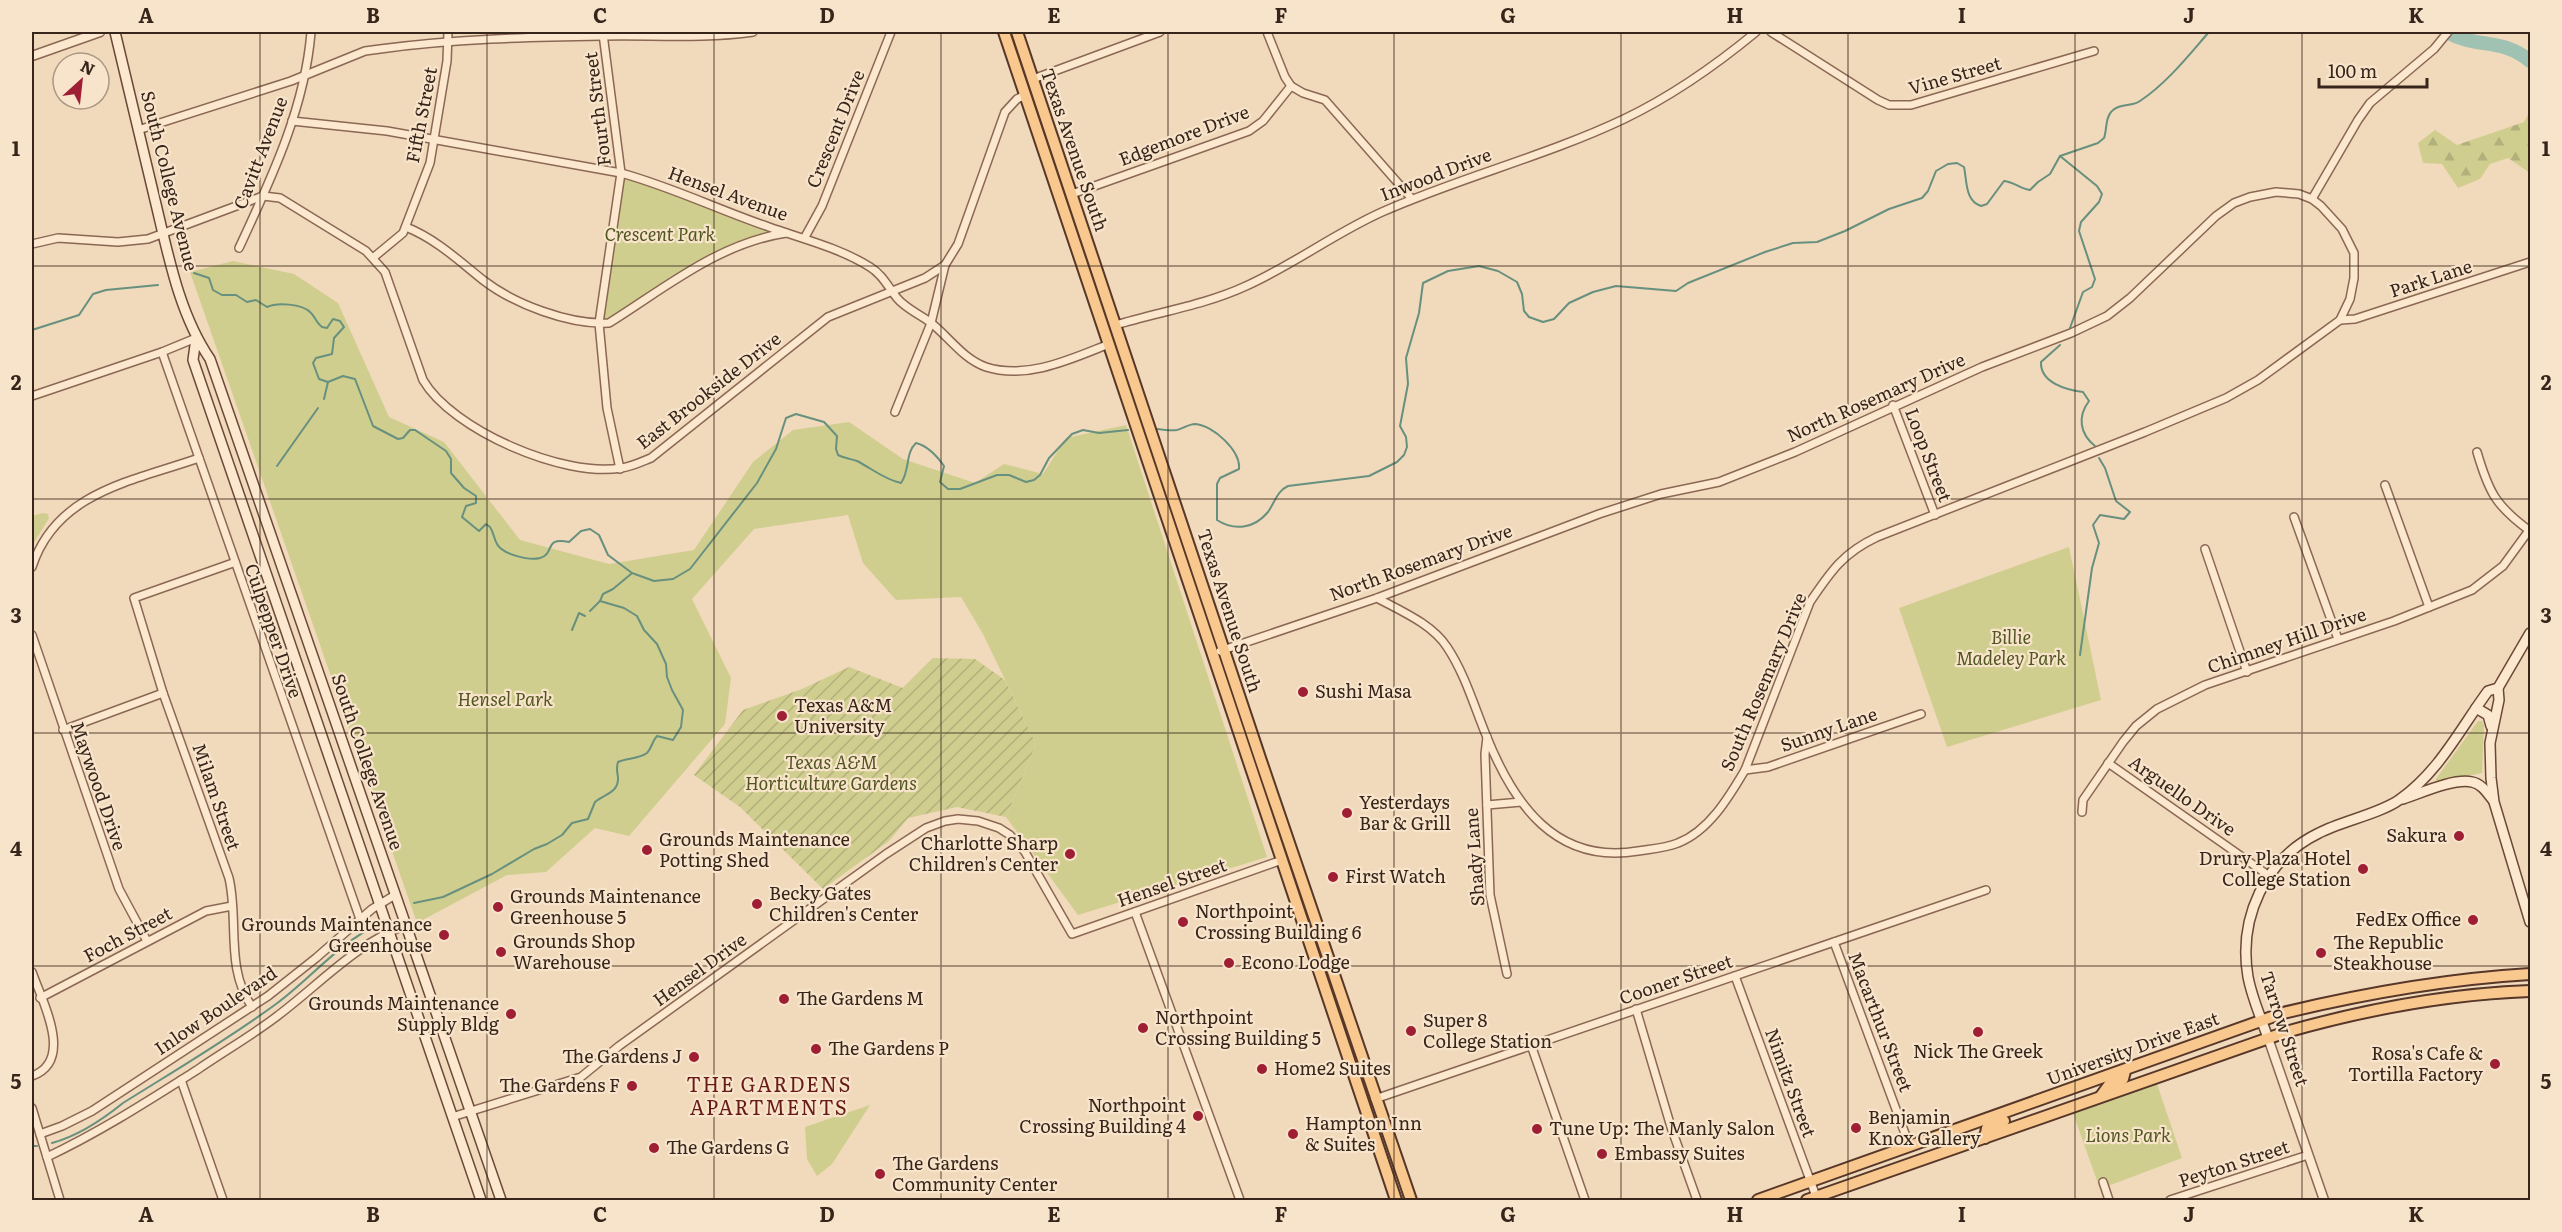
<svg xmlns="http://www.w3.org/2000/svg" width="2562" height="1232" font-family="Literata,serif">
<style>
.forest{fill:url(#forest-firs)}
.park{fill:#d0ce8f}
.garden{fill:url(#garden-furrows)}
.lines{fill:none;stroke-linecap:round;stroke-linejoin:round}
.stream{stroke:#67907f;stroke-width:2}
.river{stroke:#a0c2b3;stroke-width:14}
.minor-casing{stroke:#8a6854;stroke-width:10}
.tertiary-casing{stroke:#8a6854;stroke-width:11}
.secondary-casing{stroke:#6b4937;stroke-width:12}
.primary-casing{stroke:#573729;stroke-width:14}
.minor{stroke:#fce7cf;stroke-width:7}
.tertiary{stroke:#fce7cf;stroke-width:8}
.secondary{stroke:#fce7cf;stroke-width:9}
.primary{stroke:#f9c88e;stroke-width:10}
.grid{fill:none;stroke:#37241a;stroke-width:1.5;stroke-opacity:0.55}
.poi-dot{fill:#9e1f33;stroke:#f8e4cb;stroke-width:2}
.labels{text-anchor:middle;stroke-width:4.5;stroke-linejoin:round;paint-order:stroke}
.street-label{font-size:18px;fill:#37241a;stroke:#f8e4cb}
.park-label{font-size:18px;font-style:italic;fill:#50561f;stroke:#f8e4cb}
.poi-label{font-size:18px;fill:#37241a;stroke:#f8e4cb;text-anchor:start}
.neighbourhood-label{font-size:20px;letter-spacing:1.5px;fill:#681b16;stroke:#f8e4cb}
.neatline{fill:none;stroke:#37241a;stroke-width:2}
.grid-label{font-size:20px;text-anchor:middle;font-weight:bold;fill:#37241a}
</style>
<defs>
<pattern id="forest-firs" width="22" height="20" patternUnits="userSpaceOnUse" patternTransform="scale(1.5)"><rect width="22" height="20" fill="#d0ce8f"/><path d="M5 1l3.5 6h-7zM16 11l3.5 6h-7z" fill="#b3b17b"/></pattern>
<pattern id="garden-furrows" width="10" height="10" patternUnits="userSpaceOnUse" patternTransform="scale(1.5)"><rect width="10" height="10" fill="#d0ce8f"/><path d="M-1 1l2-2M0 10L10 0M9 11l2-2" fill="none" stroke="#b3b17b"/></pattern>
</defs>
<rect width="100%" height="100%" fill="#f1d9bb"/>
<path class="forest" d="M2530,84V173L2508,158L2490,164L2480,179L2458,188L2442,164L2423,163L2418,143L2435,130L2457,145L2524,122L2530,111Z"/>
<g class="park">
<path d="M621,173L788,233L742,244L609,323H599Z"/>
<path d="M233,261L294,274L338,303L389,417L444,442L520,540L609,564L694,550L753,462L793,430L849,422L903,459L975,483L1004,464L1043,474L1066,438L1126,425L1267,857L1078,915L1006,817L1036,744L983,634L961,597L896,600L863,563L848,515L754,529L692,599L731,678L725,724L629,836L595,828L546,872L507,875L417,923L190,272Z"/>
<path d="M43,513L48,514L49,518L32,546V516Z"/>
<path d="M2069,547L2101,700L1947,747L1899,608Z"/>
<path d="M2478,721H2482L2484,725L2482,773L2436,782V779Z"/>
<path d="M2157,1084L2182,1158L2100,1189L2073,1113Z"/>
<path d="M870,1105L832,1164L817,1176L807,1159L805,1127Z"/>
</g>
<path class="garden" d="M933,658L975,659L1005,680L1036,744L1006,817L957,807L908,818L889,841L823,889L740,807L694,775L743,710L802,689L849,667L903,688Z"/>
<g class="lines">
<g class="stream">
<path d="M2060,156L2097,186L2102,194L2099,202L2081,222L2079,231L2095,279L2092,287L2083,292L2070,328"/>
<path d="M194,273L209,278L213,290L222,295H236L247,302L256,300L267,307C277,302 302,304 310,312C315,316 316,323 322,327L327,328L333,319L340,321L344,327L334,338L332,354L316,358L313,363L319,379L328,382L343,376L355,379L373,426L398,439L403,438L410,430H415L446,451L451,459V473L464,488L476,496V503L466,506L462,517L479,531L486,524L490,527C494,533 494,539 497,544C502,554 529,561 540,558C556,553 543,537 569,542L581,531L590,529L599,535L608,555L632,573L654,581L673,579L690,569L757,483L776,449L786,418L796,414L824,422L837,436L836,449L838,455C844,458 851,459 857,461C871,468 885,480 901,483C910,471 905,453 916,443C928,446 937,456 944,466L940,482L948,489H960L997,475H1009L1026,482L1034,480L1040,475L1049,458L1072,434L1083,430L1099,433L1128,430"/>
<path d="M32,330L79,315L93,294L106,290L158,285"/>
<path d="M2060,345L2041,362C2040,383 2067,390 2083,392L2089,401C2077,417 2080,434 2095,446"/>
<path d="M324,399L328,382"/>
<path d="M1157,429C1164,430 1171,431 1177,430C1182,429 1189,424 1195,424C1213,425 1241,451 1239,469L1220,478L1217,484V520C1234,531 1254,529 1268,512C1275,502 1277,491 1288,486L1369,476L1397,462L1404,455L1407,447L1406,437L1400,426L1408,384L1406,358L1419,313L1423,283L1448,271L1479,266L1498,271L1517,282L1522,294L1524,311L1529,317L1543,322L1554,319L1569,303L1593,292L1616,286L1676,291L1688,283L1765,252L1793,243L1817,242L1845,231L1889,209L1922,198L1928,191L1936,171L1948,164L1957,163L1964,167C1967,181 1965,201 1981,206L1987,204L2004,181C2015,182 2020,189 2030,190L2038,182L2050,174L2060,156L2098,143L2104,138C2107,130 2105,119 2111,112C2118,103 2132,107 2140,101C2167,83 2188,56 2209,32"/>
<path d="M277,466L318,408"/>
<path d="M590,611L600,601"/>
<path d="M572,630L579,613L585,616"/>
<path d="M2080,655L2092,568L2099,543L2093,525L2100,515L2124,519L2130,512L2116,501L2105,468L2099,458"/>
<path d="M414,903L443,897L492,874L534,849L547,844L562,835L572,823L588,819L595,802C604,794 619,793 618,777C617,771 616,768 618,762C626,758 639,759 647,753C652,748 652,741 657,736L673,740L681,727L683,710L672,690L667,677L666,664L657,644L644,630L637,616L624,608L600,601L603,594L613,589L631,574"/>
<path d="M52,1143C78,1136 102,1120 123,1103C174,1071 227,1040 276,1004C310,979 339,943 377,925"/>
<path d="M32,1146H37"/>
</g>
<path class="river" d="M2447,32C2476,49 2501,37 2530,61"/>
<g class="minor-casing">
<g id="minor">
<path d="M1267,32L1285,77L1291,86L1303,93L1325,100L1412,199"/>
<path d="M1771,32L1878,100L1889,105H1911L2094,51"/>
<path d="M603,34L621,173L599,323L607,408L620,469"/>
<path d="M1033,79L1160,32"/>
<path d="M292,121L387,131L621,173C672,187 719,210 769,227C803,239 840,248 870,267C883,275 888,287 897,298C905,308 919,314 930,322C948,336 963,359 986,367C1027,380 1071,359 1109,344"/>
<path d="M138,130L291,81L365,51L380,49C453,39 528,37 603,36C653,35 704,39 753,32"/>
<path d="M1072,194L1249,131L1263,121L1291,86"/>
<path d="M2312,199L2358,120L2370,103L2434,49L2448,32"/>
<path d="M406,227C436,239 458,260 483,280C514,304 569,325 609,323C665,288 719,243 786,233"/>
<path d="M805,237L822,206L891,32"/>
<path d="M32,244L58,238L118,242L148,239L263,196L280,198L366,251L385,272L423,380C452,430 564,478 621,468C631,467 641,462 651,458L828,317L925,278L945,265L958,244L1005,112L1017,99L1025,95"/>
<path d="M239,248C271,179 305,108 311,32"/>
<path d="M374,257L403,233L430,163L447,61L448,32"/>
<path d="M2340,320L2355,319L2530,262"/>
<path d="M1116,325C1159,312 1205,305 1246,286C1293,265 1335,233 1382,212C1461,177 1546,156 1624,119C1672,96 1716,65 1756,32"/>
<path d="M162,352L360,919"/>
<path d="M32,396L162,352L196,338"/>
<path d="M1893,405L1935,515"/>
<path d="M895,412L931,323L945,265"/>
<path d="M2477,452C2489,493 2496,506 2530,531"/>
<path d="M2385,485L2429,607"/>
<path d="M2294,517L2338,639"/>
<path d="M2205,549L2247,672"/>
<path d="M233,563L134,598L163,693L229,878C239,921 225,968 252,1007"/>
<path d="M32,567C56,492 133,481 199,458"/>
<path d="M32,635L119,889L147,941"/>
<path d="M1220,651L1377,598L1599,514L1661,494L1719,482L1795,452L1982,367L2071,333L2107,316L2130,298L2216,216L2234,203L2250,197L2276,192L2299,194L2312,199L2321,206L2342,229L2354,253V278L2350,299L2340,320L2258,380L2226,398L2145,432L1877,537C1843,553 1831,571 1810,602L1745,770C1729,797 1709,831 1678,843C1666,848 1651,849 1638,851C1555,865 1513,803 1486,735C1474,706 1465,674 1447,647C1432,624 1401,611 1377,598"/>
<path d="M63,730L163,693"/>
<path d="M1487,737L1485,754L1490,895L1507,974"/>
<path d="M2108,763L2268,875"/>
<path d="M1745,770L1768,767L1921,714"/>
<path d="M1487,805L1521,802"/>
<path d="M2082,812L2083,800L2123,742L2136,726L2157,709L2205,685L2394,621L2472,590L2503,566L2530,529"/>
<path d="M1135,912L1240,1200"/>
<path d="M1834,942L1910,1147"/>
<path d="M32,972C42,1001 75,1061 32,1076"/>
<path d="M1735,976L1817,1199"/>
<path d="M40,998L206,911L232,906"/>
<path d="M1636,1009L1671,1127L1697,1200"/>
<path d="M1531,1045L1585,1200"/>
<path d="M181,1080L223,1200"/>
<path d="M1375,1099L1986,890"/>
<path d="M32,1108L60,1200"/>
<path d="M452,1117L581,1077L619,1046L886,854L926,828L945,821L958,819L978,821L999,828L1010,835L1025,852L1072,934L1282,860"/>
<path d="M40,1134L62,1126L92,1111L268,996L316,958L372,909L395,895"/>
<path d="M47,1157C100,1132 148,1101 197,1070C223,1052 251,1036 276,1017C319,985 355,944 406,925"/>
<path d="M2103,1182L2109,1200"/>
<path d="M2170,1200L2308,1155"/>
</g>
</g>
<g class="tertiary-casing">
<g id="tertiary">
<path d="M32,56L100,32"/>
<path d="M2268,1038L2324,1200"/>
</g>
</g>
<g class="secondary-casing">
<g id="secondary">
<path d="M115,32C128,88 142,144 155,200C168,254 179,314 210,359L501,1200"/>
<path d="M196,338L193,360L481,1200"/>
<path d="M2498,688L2499,700L2490,743L2491,778L2494,802L2530,922"/>
<path d="M2476,708L2488,715L2491,726"/>
<path d="M2403,799C2421,793 2454,778 2472,782C2482,784 2487,793 2493,800"/>
<path d="M2268,1038C2261,1018 2252,998 2248,977C2238,918 2265,859 2319,833C2342,821 2379,814 2399,800C2439,772 2460,729 2488,691L2498,688L2530,633"/>
</g>
</g>
<g class="primary-casing">
<g id="primary">
<path d="M1004,32L1396,1200"/>
<path d="M1017,32L1261,761L1411,1200"/>
<path d="M2101,1096L2109,1085L2123,1079L2125,1071"/>
<path d="M1985,1138L1987,1128L2004,1121"/>
<path d="M1758,1200L2283,1013C2366,993 2446,979 2530,974"/>
<path d="M1807,1200L2286,1032C2367,1009 2447,994 2530,991"/>
</g>
</g>
<use href="#minor" class="minor"/>
<use href="#tertiary" class="tertiary"/>
<use href="#secondary" class="secondary"/>
<use href="#primary" class="primary"/>
</g>
<path class="grid" d="M260,32V1200M487,32V1200M714,32V1200M941,32V1200M1168,32V1200M1394,32V1200M1621,32V1200M1848,32V1200M2075,32V1200M2302,32V1200M32,266H2530M32,499H2530M32,733H2530M32,966H2530"/>
<g class="poi-dot">
<circle cx="1303" cy="692" r="6"/>
<circle cx="782" cy="716" r="6"/>
<circle cx="1347" cy="813" r="6"/>
<circle cx="2459" cy="836" r="6"/>
<circle cx="647" cy="850" r="6"/>
<circle cx="1070" cy="854" r="6"/>
<circle cx="2363" cy="869" r="6"/>
<circle cx="1333" cy="877" r="6"/>
<circle cx="757" cy="904" r="6"/>
<circle cx="498" cy="907" r="6"/>
<circle cx="2473" cy="920" r="6"/>
<circle cx="1183" cy="922" r="6"/>
<circle cx="444" cy="935" r="6"/>
<circle cx="501" cy="952" r="6"/>
<circle cx="2321" cy="953" r="6"/>
<circle cx="1229" cy="963" r="6"/>
<circle cx="784" cy="999" r="6"/>
<circle cx="511" cy="1014" r="6"/>
<circle cx="1143" cy="1028" r="6"/>
<circle cx="1411" cy="1031" r="6"/>
<circle cx="1978" cy="1032" r="6"/>
<circle cx="816" cy="1049" r="6"/>
<circle cx="694" cy="1057" r="6"/>
<circle cx="2495" cy="1064" r="6"/>
<circle cx="1262" cy="1069" r="6"/>
<circle cx="632" cy="1086" r="6"/>
<circle cx="1198" cy="1116" r="6"/>
<circle cx="1856" cy="1128" r="6"/>
<circle cx="1537" cy="1129" r="6"/>
<circle cx="1293" cy="1134" r="6"/>
<circle cx="654" cy="1148" r="6"/>
<circle cx="1602" cy="1154" r="6"/>
<circle cx="880" cy="1174" r="6"/>
</g>
<g class="labels">
<g class="street-label">
<text transform="translate(1955 76) rotate(-16)" y="6">Vine Street</text>
<text transform="translate(598 109) rotate(-97)" y="6">Fourth Street</text>
<text transform="translate(422 115) rotate(-79)" y="6">Fifth Street</text>
<text transform="translate(836 129) rotate(-68)" y="6">Crescent Drive</text>
<text transform="translate(1184 136) rotate(-21)" y="6">Edgemore Drive</text>
<text transform="translate(1074 150) rotate(71)" y="6">Texas Avenue South</text>
<text transform="translate(261 153) rotate(-69)" y="6">Cavitt Avenue</text>
<text transform="translate(1436 175) rotate(-21)" y="6">Inwood Drive</text>
<text transform="translate(169 181) rotate(76)" y="6">South College Avenue</text>
<text transform="translate(728 194) rotate(20)" y="6">Hensel Avenue</text>
<text transform="translate(2431 279) rotate(-18)" y="6">Park Lane</text>
<text transform="translate(709 391) rotate(-38)" y="6">East Brookside Drive</text>
<text transform="translate(1876 398) rotate(-24)" y="6">North Rosemary Drive</text>
<text transform="translate(1928 455) rotate(69)" y="6">Loop Street</text>
<text transform="translate(1421 563) rotate(-20)" y="6">North Rosemary Drive</text>
<text transform="translate(1229 611) rotate(72)" y="6">Texas Avenue South</text>
<text transform="translate(273 631) rotate(71)" y="6">Culpepper Drive</text>
<text transform="translate(2287 641) rotate(-19)" y="6">Chimney Hill Drive</text>
<text transform="translate(1764 682) rotate(-67)" y="6">South Rosemary Drive</text>
<text transform="translate(1829 730) rotate(-19)" y="6">Sunny Lane</text>
<text transform="translate(367 762) rotate(71)" y="6">South College Avenue</text>
<text transform="translate(98 786) rotate(71)" y="6">Maywood Drive</text>
<text transform="translate(2182 796) rotate(35)" y="6">Arguello Drive</text>
<text transform="translate(216 797) rotate(71)" y="6">Milam Street</text>
<text transform="translate(1475 857) rotate(-94)" y="6">Shady Lane</text>
<text transform="translate(1172 883) rotate(-19)" y="6">Hensel Street</text>
<text transform="translate(128 935) rotate(-28)" y="6">Foch Street</text>
<text transform="translate(700 970) rotate(-36)" y="6">Hensel Drive</text>
<text transform="translate(1676 980) rotate(-19)" y="6">Cooner Street</text>
<text transform="translate(216 1011) rotate(-34)" y="6">Inlow Boulevard</text>
<text transform="translate(1880 1022) rotate(69)" y="6">Macarthur Street</text>
<text transform="translate(2284 1029) rotate(72)" y="6">Tarrow Street</text>
<text transform="translate(2133 1049) rotate(-20)" y="6">University Drive East</text>
<text transform="translate(1790 1083) rotate(70)" y="6">Nimitz Street</text>
<text transform="translate(2234 1164) rotate(-18)" y="6">Peyton Street</text>
</g>
<g class="park-label">
<text x="660" y="241">Crescent Park</text>
<text x="2011" y="644">Billie<tspan x="2011" dy="21">Madeley Park</tspan></text>
<text x="505" y="706">Hensel Park</text>
<text x="831" y="769">Texas A&amp;M<tspan x="831" dy="21">Horticulture Gardens</tspan></text>
<text x="2128" y="1142">Lions Park</text>
</g>
<g class="poi-label">
<text x="1315" y="698">Sushi Masa</text>
<text x="794" y="712">Texas A&amp;M<tspan x="794" dy="21">University</tspan></text>
<text x="1359" y="809">Yesterdays<tspan x="1359" dy="21">Bar &amp; Grill</tspan></text>
<text x="2447" y="842" text-anchor="end">Sakura</text>
<text x="659" y="846">Grounds Maintenance<tspan x="659" dy="21">Potting Shed</tspan></text>
<text x="1058" y="850" text-anchor="end">Charlotte Sharp<tspan x="1058" dy="21">Children's Center</tspan></text>
<text x="2351" y="865" text-anchor="end">Drury Plaza Hotel<tspan x="2351" dy="21">College Station</tspan></text>
<text x="1345" y="883">First Watch</text>
<text x="769" y="900">Becky Gates<tspan x="769" dy="21">Children's Center</tspan></text>
<text x="510" y="903">Grounds Maintenance<tspan x="510" dy="21">Greenhouse 5</tspan></text>
<text x="1195" y="918">Northpoint<tspan x="1195" dy="21">Crossing Building 6</tspan></text>
<text x="2461" y="926" text-anchor="end">FedEx Office</text>
<text x="432" y="931" text-anchor="end">Grounds Maintenance<tspan x="432" dy="21">Greenhouse</tspan></text>
<text x="513" y="948">Grounds Shop<tspan x="513" dy="21">Warehouse</tspan></text>
<text x="2333" y="949">The Republic<tspan x="2333" dy="21">Steakhouse</tspan></text>
<text x="1241" y="969">Econo Lodge</text>
<text x="796" y="1005">The Gardens M</text>
<text x="499" y="1010" text-anchor="end">Grounds Maintenance<tspan x="499" dy="21">Supply Bldg</tspan></text>
<text x="1155" y="1024">Northpoint<tspan x="1155" dy="21">Crossing Building 5</tspan></text>
<text x="1423" y="1027">Super 8<tspan x="1423" dy="21">College Station</tspan></text>
<text x="828" y="1055">The Gardens P</text>
<text x="1978" y="1058" text-anchor="middle">Nick The Greek</text>
<text x="2483" y="1060" text-anchor="end">Rosa's Cafe &amp;<tspan x="2483" dy="21">Tortilla Factory</tspan></text>
<text x="682" y="1063" text-anchor="end">The Gardens J</text>
<text x="1274" y="1075">Home2 Suites</text>
<text x="620" y="1092" text-anchor="end">The Gardens F</text>
<text x="1186" y="1112" text-anchor="end">Northpoint<tspan x="1186" dy="21">Crossing Building 4</tspan></text>
<text x="1868" y="1124">Benjamin<tspan x="1868" dy="21">Knox Gallery</tspan></text>
<text x="1305" y="1130">Hampton Inn<tspan x="1305" dy="21">&amp; Suites</tspan></text>
<text x="1549" y="1135">Tune Up: The Manly Salon</text>
<text x="666" y="1154">The Gardens G</text>
<text x="1614" y="1160">Embassy Suites</text>
<text x="892" y="1170">The Gardens<tspan x="892" dy="21">Community Center</tspan></text>
</g>
<g class="neighbourhood-label">
<text x="769" y="1092">THE GARDENS<tspan x="769" dy="23">APARTMENTS</tspan></text>
</g>
</g>
<rect width="2562" height="1232" fill="none" stroke="#f8e4cb" stroke-width="66"/>
<g transform="translate(81 81) rotate(27)"><circle r="28" fill="#f8e4cb" stroke="#ab9784" stroke-width="1.5"/>
<path d="M0-4.5L10 22L0 15L-10 22Z" fill="#9e1f33"/>
<text y="-9" font-size="16" font-weight="bold" text-anchor="middle" fill="#37241a">N</text>
</g>
<path d="M2319 78v9h108v-9" fill="none" stroke="#37241a" stroke-width="3"/>
<text x="2328" y="78" font-size="18" fill="#37241a" stroke="#f8e4cb" stroke-width="4.5" paint-order="stroke">100 m</text>
<rect x="33" y="33" width="2496" height="1166" class="neatline"/>
<g class="grid-label">
<text x="146" y="23">A</text>
<text x="373" y="23">B</text>
<text x="600" y="23">C</text>
<text x="827" y="23">D</text>
<text x="1054" y="23">E</text>
<text x="1281" y="23">F</text>
<text x="1508" y="23">G</text>
<text x="1735" y="23">H</text>
<text x="1962" y="23">I</text>
<text x="2189" y="23">J</text>
<text x="2416" y="23">K</text>
<text x="16" y="156">1</text>
<text x="2546" y="156">1</text>
<text x="16" y="390">2</text>
<text x="2546" y="390">2</text>
<text x="16" y="623">3</text>
<text x="2546" y="623">3</text>
<text x="16" y="856">4</text>
<text x="2546" y="856">4</text>
<text x="16" y="1089">5</text>
<text x="2546" y="1089">5</text>
<text x="146" y="1222">A</text>
<text x="373" y="1222">B</text>
<text x="600" y="1222">C</text>
<text x="827" y="1222">D</text>
<text x="1054" y="1222">E</text>
<text x="1281" y="1222">F</text>
<text x="1508" y="1222">G</text>
<text x="1735" y="1222">H</text>
<text x="1962" y="1222">I</text>
<text x="2189" y="1222">J</text>
<text x="2416" y="1222">K</text>
</g>
</svg>
